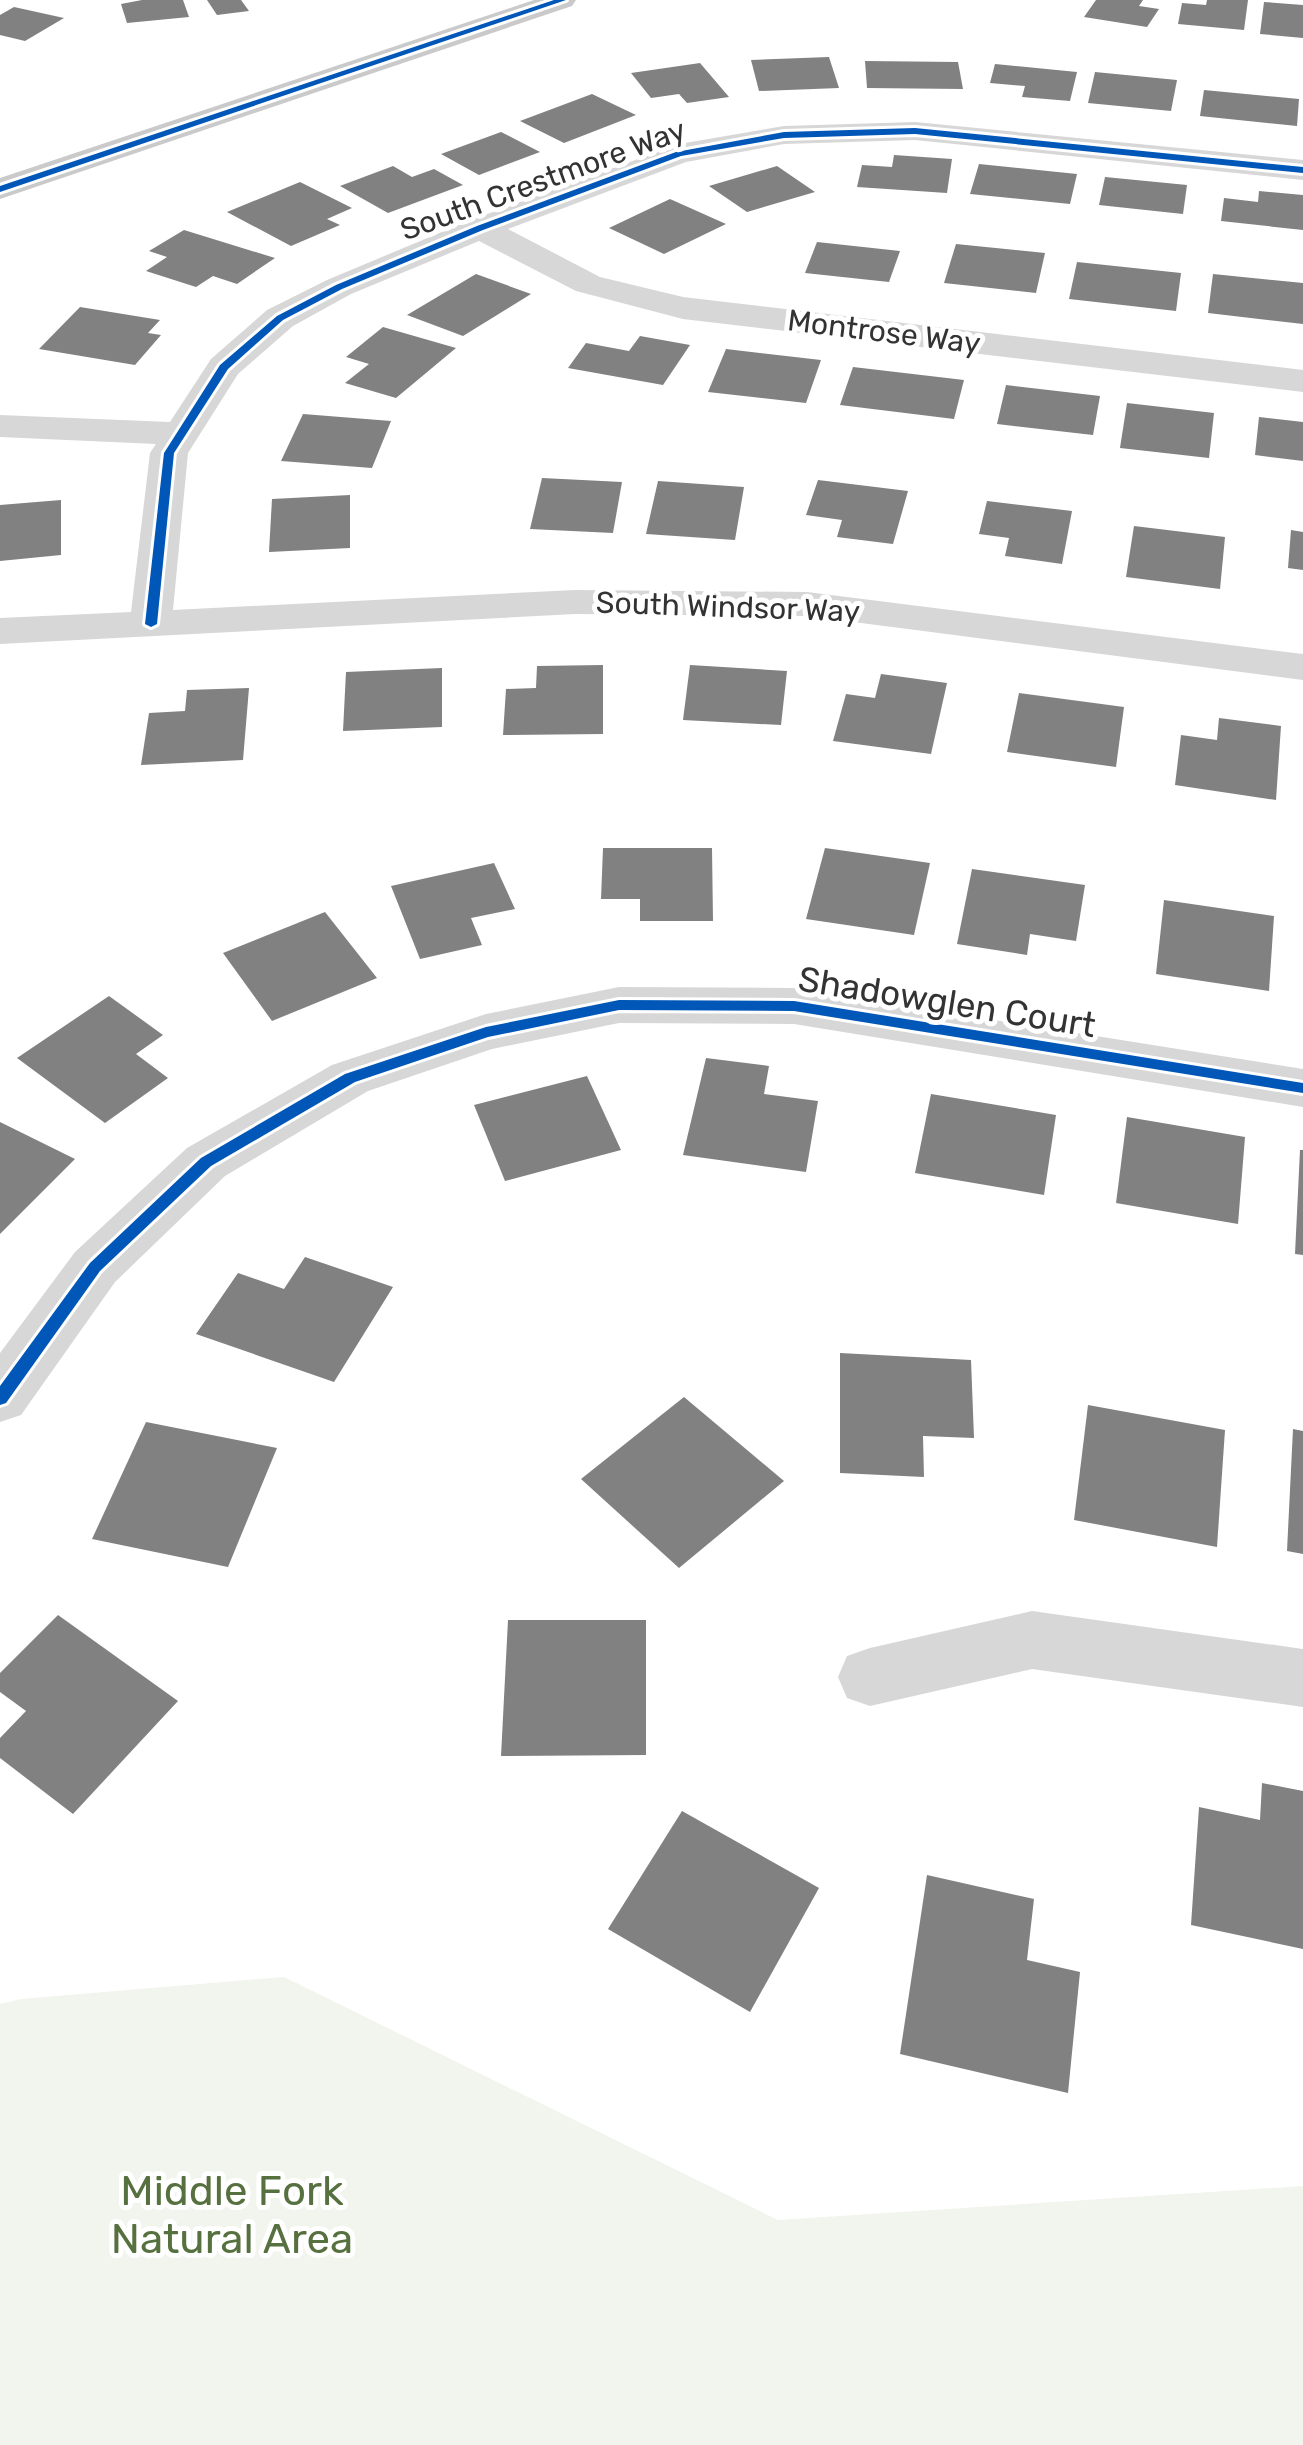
<svg xmlns="http://www.w3.org/2000/svg" width="1303" height="2445" font-family="Rubik,sans-serif">
<style>
.green{fill:#f1f5ed}
.building{fill:#818181}
.lines{fill:none;stroke-linecap:round;stroke-linejoin:round}
.minor{fill:#d7d7d7;fill-rule:evenodd}
.major{fill:#cacaca;fill-rule:evenodd}
.cycleway-casing{stroke:#fff;stroke-width:6}
.cycleway{fill:#0057b8;fill-rule:evenodd}
.labels{text-anchor:middle;stroke-width:10;stroke-linejoin:round;paint-order:stroke}
.far-street-label{font-size:30px;fill:#333;stroke:#fff}
.street-label{font-size:35px;fill:#333;stroke:#fff}
.near-park-label{font-size:42px;fill:#56703f;stroke:#fff}
</style>
<rect width="100%" height="100%" fill="#fff"/>
<path class="green" d="M284,1977L778,2220L1303,2186V2445H0V2004L21,1999Z"/>
<g class="building">
<path d="M142,0H183L189,17L127,23L121,4Z"/>
<path d="M207,0H241L249,11L217,15Z"/>
<path d="M1096,0H1143L1139,6L1159,9L1147,27L1084,17Z"/>
<path d="M1207,0H1248L1244,30L1178,24L1182,3L1206,5Z"/>
<path d="M1264,2L1303,5V38L1260,34Z"/>
<path d="M14,7L64,18L25,41L0,35V15Z"/>
<path d="M829,57L839,88L759,91L751,60Z"/>
<path d="M865,61L958,62L963,89L867,88Z"/>
<path d="M700,63L729,97L687,103L679,94L651,98L631,73Z"/>
<path d="M995,64L1077,72L1070,101L1022,97L1025,86L990,83Z"/>
<path d="M1095,72L1177,80L1171,111L1088,103Z"/>
<path d="M1204,90L1299,99L1297,126L1200,116Z"/>
<path d="M592,94L636,115L564,143L520,121Z"/>
<path d="M501,132L540,152L479,175L441,154Z"/>
<path d="M894,155L952,159L947,193L857,187L862,165L892,167Z"/>
<path d="M979,164L1077,174L1070,204L970,194Z"/>
<path d="M393,166L412,177L434,169L463,185L388,213L340,186Z"/>
<path d="M777,166L815,192L747,212L709,186Z"/>
<path d="M1105,177L1187,185L1183,214L1099,205Z"/>
<path d="M300,182L352,208L327,219L340,225L291,246L227,212Z"/>
<path d="M1259,191L1303,195V230L1221,221L1224,198L1258,202Z"/>
<path d="M670,199L726,224L664,254L609,228Z"/>
<path d="M184,230L275,258L237,284L213,276L196,287L146,271L167,257L149,251Z"/>
<path d="M817,242L900,251L889,282L805,273Z"/>
<path d="M956,244L1045,253L1036,293L944,283Z"/>
<path d="M1077,262L1181,273L1176,311L1069,299Z"/>
<path d="M476,274L531,294L463,336L407,315Z"/>
<path d="M1213,274L1303,283V324L1208,313Z"/>
<path d="M80,307L160,320L148,333L161,335L135,365L39,349Z"/>
<path d="M383,327L456,348L396,398L345,383L369,364L346,357Z"/>
<path d="M640,336L690,345L663,385L568,368L586,343L629,351Z"/>
<path d="M726,349L821,360L806,403L708,392Z"/>
<path d="M853,367L964,380L954,419L840,405Z"/>
<path d="M1006,385L1100,396L1093,435L997,424Z"/>
<path d="M1127,403L1214,413L1209,458L1120,448Z"/>
<path d="M303,414L391,421L372,468L281,461Z"/>
<path d="M1259,417L1303,422V461L1255,455Z"/>
<path d="M542,478L622,482L613,533L530,529Z"/>
<path d="M818,480L908,491L893,544L837,537L842,520L806,515Z"/>
<path d="M658,481L744,487L735,540L646,534Z"/>
<path d="M350,495V548L269,552L272,499Z"/>
<path d="M61,500V555L0,561V505Z"/>
<path d="M987,501L1072,511L1062,564L1005,556L1009,538L979,534Z"/>
<path d="M1134,526L1225,537L1220,589L1126,577Z"/>
<path d="M1291,530L1303,532V570L1288,568Z"/>
<path d="M603,665V734L503,735L506,689L536,688L537,666Z"/>
<path d="M690,665L787,671L781,725L683,720Z"/>
<path d="M442,668V727L343,731L346,672Z"/>
<path d="M881,674L947,683L931,754L833,741L846,694L875,698Z"/>
<path d="M249,688L243,760L141,765L149,713L185,711L187,690Z"/>
<path d="M1019,693L1124,707L1116,767L1007,752Z"/>
<path d="M1219,718L1281,726L1276,800L1175,785L1181,735L1217,740Z"/>
<path d="M603,848H712L713,921H640V899H601Z"/>
<path d="M825,848L930,863L914,935L806,919Z"/>
<path d="M494,863L515,909L471,918L482,945L420,959L391,886Z"/>
<path d="M972,869L1085,885L1076,941L1030,934L1027,955L957,944Z"/>
<path d="M1164,900L1274,916L1269,991L1156,974Z"/>
<path d="M325,912L377,978L272,1021L223,953Z"/>
<path d="M109,996L163,1035L136,1054L168,1078L105,1123L17,1058Z"/>
<path d="M706,1058L769,1066L764,1094L818,1101L806,1172L683,1155Z"/>
<path d="M587,1076L621,1150L505,1181L474,1105Z"/>
<path d="M931,1094L1056,1115L1044,1195L915,1173Z"/>
<path d="M1127,1117L1245,1137L1238,1224L1116,1203Z"/>
<path d="M0,1122L75,1159L0,1234Z"/>
<path d="M1300,1150H1303V1255L1295,1254Z"/>
<path d="M305,1257L393,1287L334,1382L196,1334L238,1273L284,1289Z"/>
<path d="M840,1353L971,1360L974,1438L923,1436L924,1477L840,1473Z"/>
<path d="M684,1397L784,1481L679,1568L581,1479Z"/>
<path d="M1088,1405L1225,1430L1217,1547L1074,1520Z"/>
<path d="M146,1422L277,1448L228,1567L92,1539Z"/>
<path d="M1293,1429L1303,1431V1554L1287,1551Z"/>
<path d="M58,1615L178,1701L73,1814L0,1758V1738L26,1711L0,1692V1673Z"/>
<path d="M508,1620H646V1755L501,1756Z"/>
<path d="M1262,1783L1303,1791V1949L1191,1925L1199,1807L1260,1820Z"/>
<path d="M682,1811L819,1888L750,2012L608,1929Z"/>
<path d="M927,1875L1034,1899L1027,1960L1080,1972L1068,2093L900,2054Z"/>
</g>
<g class="lines">
<g class="minor">
<path d="M915,122L1303,160V180L915,140L784,144L686,162L508,229L600,277L683,297L1303,370V392L683,319L576,291L479,241L351,294L293,326L238,374L188,453L173,610L575,590L807,592L1303,654V680L807,616L575,614L0,644V618L131,612L150,453L156,444L0,437V415L170,422L211,359L267,310L327,280L468,221L679,144L784,126Z"/>
<path d="M619,987L794,988L1303,1069V1107L794,1024L619,1023L492,1049L368,1091L225,1176L115,1282L21,1415L0,1422V1353L75,1252L187,1148L332,1065L486,1014Z"/>
<path d="M1032,1611L1303,1649V1707L1032,1669L870,1706L847,1698L838,1677L847,1656L870,1648Z"/>
</g>
<path class="major" d="M534,0H576L572,6L0,199V178Z"/>
<g class="cycleway-casing">
<g id="cycleway">
<path d="M554,0H566L0,192V186Z"/>
<path d="M915,128L1303,167V173L915,134L784,138L681,156L483,230L342,289L283,320L228,369L174,453L157,624L151,627L145,624L164,453L220,365L277,316L336,285L477,226L676,152L784,132Z"/>
<path d="M619,1000L794,1001L1303,1083V1093L794,1011L619,1010L488,1037L355,1082L211,1166L100,1271L6,1403L0,1405V1386L90,1263L201,1158L345,1074L486,1027Z"/>
</g>
</g>
<use href="#cycleway" class="cycleway"/>
</g>
<g class="labels">
<g class="far-street-label">
<text transform="translate(543 180) rotate(-20)" y="10">South Crestmore Way</text>
<text transform="translate(884 332) rotate(7)" y="10">Montrose Way</text>
<text transform="translate(728 607) rotate(2)" y="10">South Windsor Way</text>
</g>
<g class="street-label">
<text transform="translate(947 1002) rotate(9)" y="12">Shadowglen Court</text>
</g>
<g class="near-park-label">
<text x="232" y="2205">Middle Fork<tspan x="232" dy="48">Natural Area</tspan></text>
</g>
</g>
</svg>
